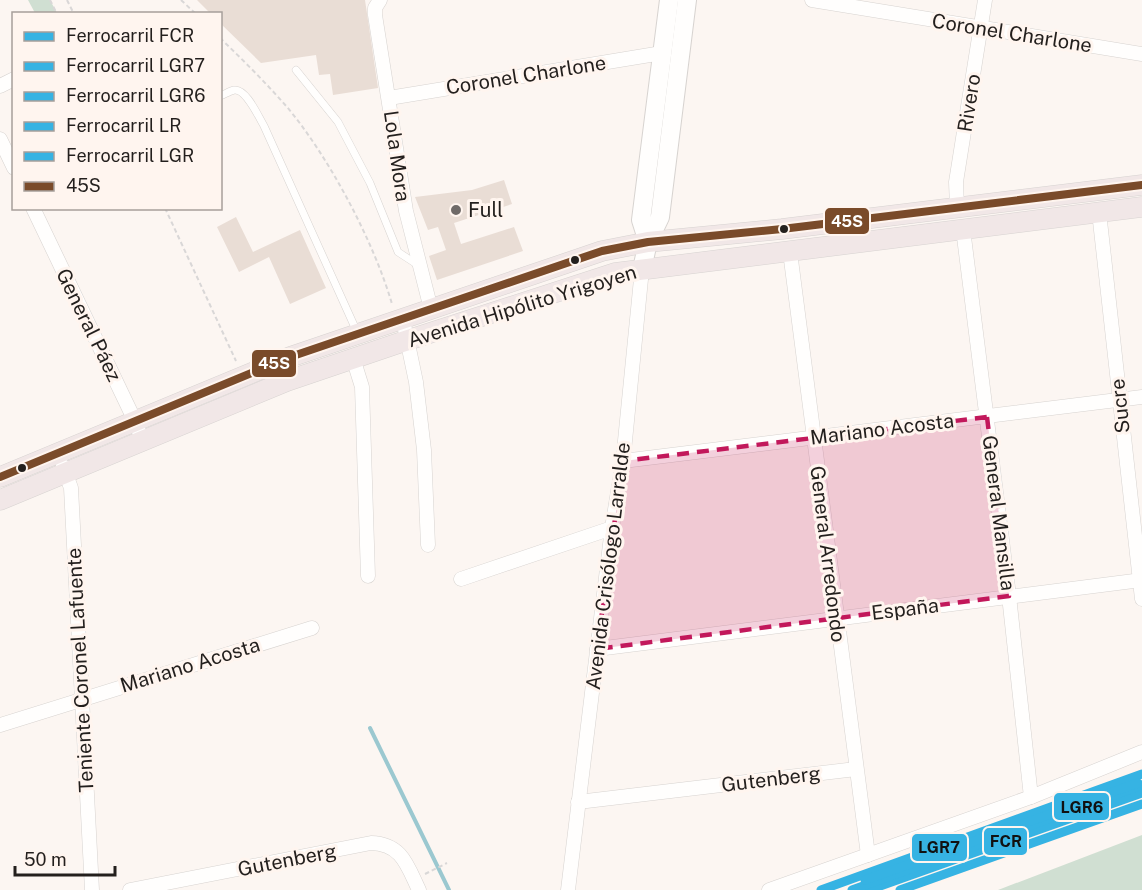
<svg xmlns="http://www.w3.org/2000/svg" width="1142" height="890" font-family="'Public Sans',sans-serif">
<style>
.green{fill:#d0dfd2}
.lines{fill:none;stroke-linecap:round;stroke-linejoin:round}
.stream{stroke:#9bc8d0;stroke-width:4}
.building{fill:#e9ddd5}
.lane-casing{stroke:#d7d3d0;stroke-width:8}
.street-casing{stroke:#d7d3d0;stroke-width:15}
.secondary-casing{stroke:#d7d3d0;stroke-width:20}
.primary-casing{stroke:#d7d3d1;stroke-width:21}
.path{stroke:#d9d7d7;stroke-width:2;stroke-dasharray:4.5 3;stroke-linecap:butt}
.lane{stroke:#fffefd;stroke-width:7}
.street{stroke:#fffefd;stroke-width:14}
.secondary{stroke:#fffefd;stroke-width:18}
.primary{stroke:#f1e7e7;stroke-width:20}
.bus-1-casing{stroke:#fff5ef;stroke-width:12}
.bus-1{stroke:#7a4b2a;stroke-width:8}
.rail-1-casing{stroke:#fff5ef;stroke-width:14}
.rail-2-casing{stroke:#fff5ef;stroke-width:14}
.rail-3-casing{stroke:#fff5ef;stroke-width:14}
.rail-4-casing{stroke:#fff5ef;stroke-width:14}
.rail-5-casing{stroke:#fff5ef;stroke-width:14}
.rail-1{stroke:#36b3e3;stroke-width:9}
.rail-2{stroke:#36b3e3;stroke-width:9}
.rail-3{stroke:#36b3e3;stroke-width:9}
.rail-4{stroke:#36b3e3;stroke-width:9}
.rail-5{stroke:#36b3e3;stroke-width:9}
.marked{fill:#c2185b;fill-opacity:0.2;stroke:#c2185b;stroke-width:4.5;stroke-dasharray:12 8;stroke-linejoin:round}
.poi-dot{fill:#6f6a68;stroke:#fff5ef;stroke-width:2}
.bus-dot{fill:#231f1d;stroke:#fff5ef;stroke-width:2}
.labels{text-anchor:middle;stroke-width:6;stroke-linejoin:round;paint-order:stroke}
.street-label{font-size:20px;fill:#231f1d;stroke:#fff5ef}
.poi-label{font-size:20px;fill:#231f1d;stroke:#fff5ef;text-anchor:start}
.line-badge{stroke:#fff5ef;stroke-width:2}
.badge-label{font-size:16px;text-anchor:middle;font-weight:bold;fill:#fff}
.pale-badge-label{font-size:16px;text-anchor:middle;font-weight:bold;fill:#111}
</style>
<rect width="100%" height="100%" fill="#fcf6f2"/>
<g class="green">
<path d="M28,0H50L57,13H35Z"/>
<path d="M1142,835V890H998Z"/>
</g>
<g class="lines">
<path class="stream" d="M370,728L449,890"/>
</g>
<g class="building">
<path d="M197,0H365L378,88L333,95L330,74L319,75L316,55L261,63L220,23V14H211Z"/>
<path d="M504,180L512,204L454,223L461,244L514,227L523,251L437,280L429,256L446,250L438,227L428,230L415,197L472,190Z"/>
<path d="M236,217L253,252L300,230L326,288L290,304L269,257L239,272L217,227Z"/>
</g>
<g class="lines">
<g class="lane-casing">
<g id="lane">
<path d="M296,70L338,122L370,183L398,252L418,265"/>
<path d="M220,96C225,94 230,91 234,90C246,88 258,116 264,126L357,332"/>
</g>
</g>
<g class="street-casing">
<g id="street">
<path d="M380,0L375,8V15L406,211L431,309"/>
<path d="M812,0L1142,54"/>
<path d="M0,86L14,79"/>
<path d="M389,98L662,53"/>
<path d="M0,139L14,168"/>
<path d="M957,207L956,182L985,0"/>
<path d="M33,208L135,421L143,442"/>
<path d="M1099,212L1142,599"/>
<path d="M963,229L1009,596L1031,797"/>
<path d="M790,252L868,855"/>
<path d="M403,320L416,382L424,450L428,545"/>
<path d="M353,358L362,387L368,576"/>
<path d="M623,461L1142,397"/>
<path d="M63,466L71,488L92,890"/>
<path d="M461,579L612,528"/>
<path d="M597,649L1142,580"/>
<path d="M0,725L312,628"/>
<path d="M578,802L856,769"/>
<path d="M130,890L371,843C402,844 407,865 419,890"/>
<path d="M568,890L612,528L623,461L642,269"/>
<path d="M769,890L1031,797L1142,752"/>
</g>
</g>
<g class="secondary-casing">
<g id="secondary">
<path d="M648,242L641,220L669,0"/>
<path d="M642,269L648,242L660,217L687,0"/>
</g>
</g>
<g class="primary-casing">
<g id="primary">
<path d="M0,477L290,357L602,251L648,242L782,229L1142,185"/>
<path d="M0,500L287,381L399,343L615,273L1142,207"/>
</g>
</g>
<g class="path">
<path d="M50,0L57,14"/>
<path d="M67,0L74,14"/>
<path d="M181,0L196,14"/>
<path d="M220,38C243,60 266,83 287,107C329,157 374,242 392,304"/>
<path d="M165,208L236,361"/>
<path d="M425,874L447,863"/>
</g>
<use href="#lane" class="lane"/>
<use href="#street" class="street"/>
<use href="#secondary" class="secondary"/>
<use href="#primary" class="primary"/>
<g class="bus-1-casing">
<path id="bus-1" d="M0,477L290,357L602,251L648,242L782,229L1142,185"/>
</g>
<use href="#bus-1" class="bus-1"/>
<g class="rail-1-casing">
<path id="rail-1" d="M869,890L1142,793"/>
</g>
<g class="rail-2-casing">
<path id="rail-2" d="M821,890L1142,774"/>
</g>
<g class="rail-3-casing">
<path id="rail-3" d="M852,890L1142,785"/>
</g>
<g class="rail-4-casing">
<path id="rail-4" d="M900,890L1142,804"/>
</g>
<g class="rail-5-casing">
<path id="rail-5" d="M865,880L1138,783"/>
</g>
<use href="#rail-1" class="rail-1"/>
<use href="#rail-2" class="rail-2"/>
<use href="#rail-3" class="rail-3"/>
<use href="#rail-4" class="rail-4"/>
<use href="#rail-5" class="rail-5"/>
</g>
<path class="marked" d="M987,417L1009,596L597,649L623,461Z"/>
<circle class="poi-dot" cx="456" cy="210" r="6"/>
<g class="bus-dot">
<circle cx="784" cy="229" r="5"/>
<circle cx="575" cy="260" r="5"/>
<circle cx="22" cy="468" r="5"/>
</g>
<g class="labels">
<g class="street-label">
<text transform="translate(1012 33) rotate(9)" y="7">Coronel Charlone</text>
<text transform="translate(526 75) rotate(-9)" y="7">Coronel Charlone</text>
<text transform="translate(969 103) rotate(-81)" y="7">Rivero</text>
<text transform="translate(397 156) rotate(82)" y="7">Lola Mora</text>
<text transform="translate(522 306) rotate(-17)" y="7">Avenida Hipólito Yrigoyen</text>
<text transform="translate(89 325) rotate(64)" y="7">General Páez</text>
<text transform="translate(1120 406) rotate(-96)" y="7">Sucre</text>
<text transform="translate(882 429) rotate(-7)" y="7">Mariano Acosta</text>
<text transform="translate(999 513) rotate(83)" y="7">General Mansilla</text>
<text transform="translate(828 554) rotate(83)" y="7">General Arredondo</text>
<text transform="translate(608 566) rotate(-83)" y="7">Avenida Crisólogo Larralde</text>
<text transform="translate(905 609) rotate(-7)" y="7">España</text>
<text transform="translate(190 665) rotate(-17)" y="7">Mariano Acosta</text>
<text transform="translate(80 670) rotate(-93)" y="7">Teniente Coronel Lafuente</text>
<text transform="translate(771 779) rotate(-7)" y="7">Gutenberg</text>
<text transform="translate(287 860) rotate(-11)" y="7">Gutenberg</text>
</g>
<g class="poi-label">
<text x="468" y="217">Full</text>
</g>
</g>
<g class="line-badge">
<rect x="824" y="207" width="46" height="28" rx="6" fill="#7a4b2a"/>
<rect x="251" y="349" width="46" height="29" rx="6" fill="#7a4b2a"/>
<rect x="1053" y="792" width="57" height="29" rx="6" fill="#36b3e3"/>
<rect x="983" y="827" width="45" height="29" rx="6" fill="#36b3e3"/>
<rect x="911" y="833" width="57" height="29" rx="6" fill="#36b3e3"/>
</g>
<g class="badge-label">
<text x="847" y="227">45S</text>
<text x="274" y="369">45S</text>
</g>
<g class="pale-badge-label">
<text x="1082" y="813">LGR6</text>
<text x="1006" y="847">FCR</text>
<text x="939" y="853">LGR7</text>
</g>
<rect x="12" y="12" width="210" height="198" fill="#fff5ef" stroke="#a79f9b" stroke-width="1.5"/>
<rect x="24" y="32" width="30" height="9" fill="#36b3e3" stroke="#a79f9b" stroke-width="1.5"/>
<text x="66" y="42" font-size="18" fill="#231f1d">Ferrocarril FCR</text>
<rect x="24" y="62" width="30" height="9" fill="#36b3e3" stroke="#a79f9b" stroke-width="1.5"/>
<text x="66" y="72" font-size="18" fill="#231f1d">Ferrocarril LGR7</text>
<rect x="24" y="92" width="30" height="9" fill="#36b3e3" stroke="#a79f9b" stroke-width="1.5"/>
<text x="66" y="102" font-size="18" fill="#231f1d">Ferrocarril LGR6</text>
<rect x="24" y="122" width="30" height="9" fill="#36b3e3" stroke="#a79f9b" stroke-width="1.5"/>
<text x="66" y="132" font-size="18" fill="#231f1d">Ferrocarril LR</text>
<rect x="24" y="152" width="30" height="9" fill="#36b3e3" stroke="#a79f9b" stroke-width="1.5"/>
<text x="66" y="162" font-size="18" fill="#231f1d">Ferrocarril LGR</text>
<rect x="24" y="182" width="30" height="9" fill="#7a4b2a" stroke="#a79f9b" stroke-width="1.5"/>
<text x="66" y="192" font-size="18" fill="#231f1d">45S</text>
<path d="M15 866v9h100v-9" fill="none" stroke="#231f1d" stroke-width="3"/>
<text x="24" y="866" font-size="18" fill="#231f1d" stroke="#fff5ef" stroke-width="4.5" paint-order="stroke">50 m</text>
</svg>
